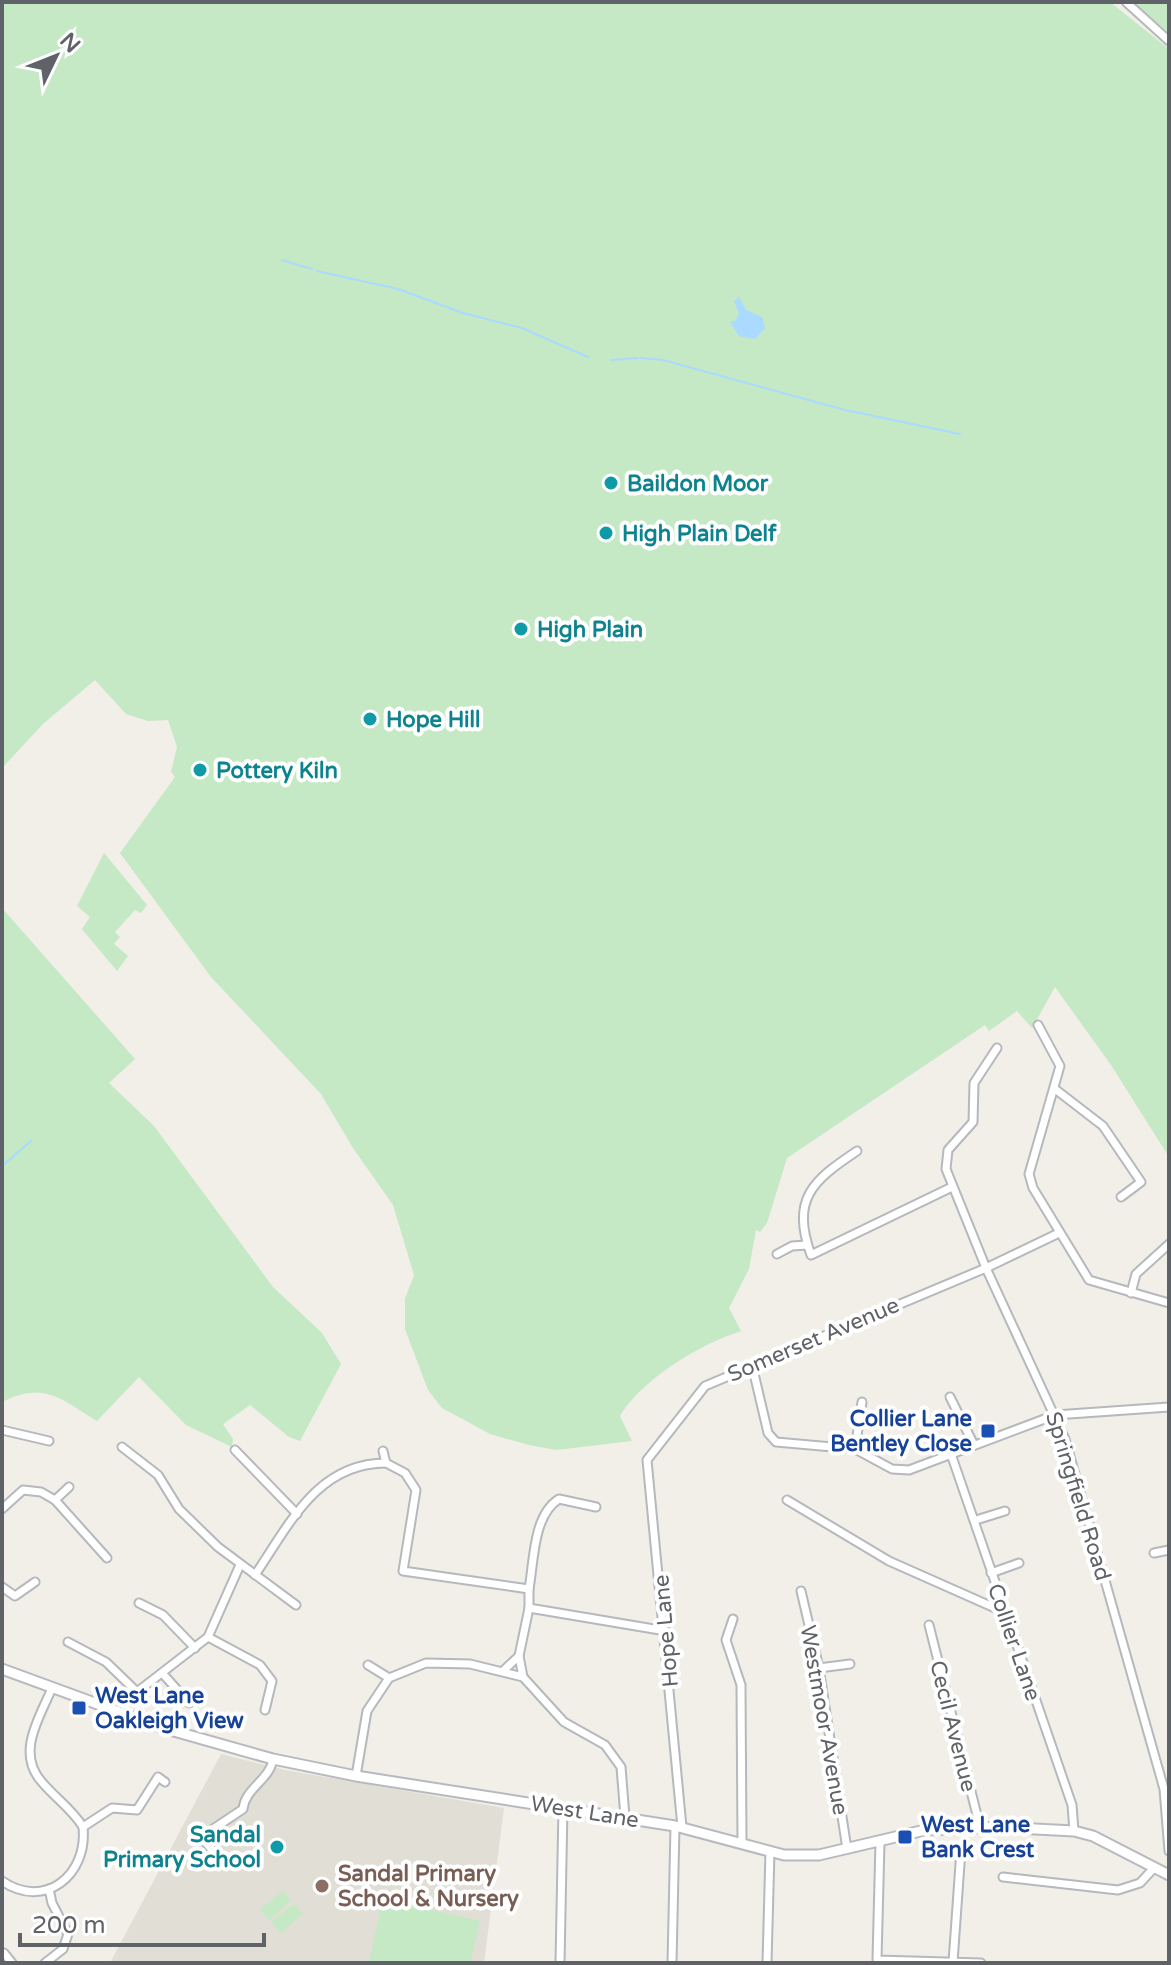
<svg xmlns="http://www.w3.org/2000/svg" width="1171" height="1965" font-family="'Varela Round',sans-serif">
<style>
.education{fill:#e1ded6}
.green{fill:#c5e8c5}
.water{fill:#aadaff}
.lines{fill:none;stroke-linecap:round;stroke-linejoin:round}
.stream{stroke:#aadaff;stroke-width:2}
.street-casing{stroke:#b5b8bc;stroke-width:11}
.secondary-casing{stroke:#b6babf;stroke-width:13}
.street{stroke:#fff;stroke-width:7}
.secondary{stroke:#fff;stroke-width:9}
.culture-dot{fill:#0f9aa8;stroke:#fff;stroke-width:3}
.transit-dot{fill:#1a4fb4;stroke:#fff;stroke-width:3}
.education-dot{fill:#8d6e63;stroke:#fff;stroke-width:3}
.labels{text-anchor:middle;stroke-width:8;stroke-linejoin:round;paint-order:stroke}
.culture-label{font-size:22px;font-weight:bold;fill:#0d838f;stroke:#fff;text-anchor:start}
.street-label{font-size:22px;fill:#5f6368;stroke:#fff}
.transit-label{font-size:22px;font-weight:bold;fill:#164399;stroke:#fff;text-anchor:start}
.education-label{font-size:22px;font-weight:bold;fill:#785e54;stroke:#fff;text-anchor:start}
</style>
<rect width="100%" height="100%" fill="#f1efe8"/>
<path class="education" d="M221,1754L285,1770L504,1808L484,1963H110Z"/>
<g class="green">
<path d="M2,2H1110L1169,49V1157L1111,1065L1055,987L1032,1028L1017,1011L989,1031L985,1025L787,1158L767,1223L760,1232L756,1230L749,1269L729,1308L741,1331C700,1344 642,1379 620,1416L632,1441L556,1450L529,1445L490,1434L442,1408L428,1390L405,1329V1299L414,1275L393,1205L353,1148L321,1094L211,977L120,853L175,777L171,772L177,747L168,720L148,721L126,714L95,680L43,724L2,768Z"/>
<path d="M1132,2H1169V34Z"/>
<path d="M104,853L147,905L141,913L135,910L115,932L120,937L114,944L128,956L117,971L82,929L90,917L77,906Z"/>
<path d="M2,908L135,1059L109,1083L154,1126L273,1287L322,1333L341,1364L300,1441L289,1437L250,1405L223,1424L233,1439L232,1447L186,1425L139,1377L97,1421C62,1400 45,1380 2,1402Z"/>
<path d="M283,1891L291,1901L269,1920L260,1909Z"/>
<path d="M383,1899L480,1921L470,1963L369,1962Z"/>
<path d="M294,1904L303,1914L280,1933L271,1922Z"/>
</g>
<path class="water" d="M739,297L746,310L762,317L765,328L755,339L739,336L730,322L735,321L739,313L734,301Z"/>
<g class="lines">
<g class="stream">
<path d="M282,260L312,269"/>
<path d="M317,271L398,289L463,313L522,328L588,357"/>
<path d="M641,358L663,360L845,410L960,434"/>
<path d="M611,360L638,358"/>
<path d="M2,1166L31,1141"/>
</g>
<g class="street-casing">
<g id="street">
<path d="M1126,2L1169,41"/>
<path d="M1038,1025L1060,1066L1029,1174L1033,1188L1089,1280L1169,1303"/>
<path d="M997,1048L974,1083L973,1122L948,1150L946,1169L986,1268L1065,1439L1164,1789L1169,1851"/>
<path d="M1055,1089L1103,1126L1141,1182L1121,1197"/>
<path d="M857,1151C812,1181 791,1199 811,1255L952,1187"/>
<path d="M777,1254L792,1246L807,1245"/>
<path d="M1131,1293L1136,1274L1169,1244"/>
<path d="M752,1365L768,1433L776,1442L855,1449L892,1469L909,1470L1055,1415L1169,1407"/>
<path d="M950,1397L974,1445"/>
<path d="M2,1430L49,1441"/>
<path d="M122,1447L158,1475L179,1509L218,1547L296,1605"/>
<path d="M855,1449L862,1402"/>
<path d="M235,1450L297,1514"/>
<path d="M383,1451L386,1463L405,1473L416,1490L403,1571L529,1589V1608L666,1631"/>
<path d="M951,1454L1072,1805L1074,1831"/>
<path d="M55,1500L69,1487"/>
<path d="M787,1500L889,1561L1004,1612"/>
<path d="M2,1509L23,1490L41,1492L55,1500L107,1558"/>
<path d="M976,1520L1005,1511"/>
<path d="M1154,1553L1169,1550"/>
<path d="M991,1573L1019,1563"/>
<path d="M255,1575C289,1525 317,1463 386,1463"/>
<path d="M2,1587L15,1596L35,1582"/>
<path d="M529,1589C534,1561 533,1515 559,1499L596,1507"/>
<path d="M801,1591L819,1668L847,1849"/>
<path d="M139,1603L163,1615L195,1648"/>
<path d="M733,1619L726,1640L741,1685L742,1843"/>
<path d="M929,1625L980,1827"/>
<path d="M208,1637L260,1665L272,1681L265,1710"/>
<path d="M68,1642L106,1662L137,1692"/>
<path d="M519,1656L529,1608"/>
<path d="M368,1665L389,1678"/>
<path d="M819,1668L850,1664"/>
<path d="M504,1670L519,1656L523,1677"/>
<path d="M163,1674L189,1703"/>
<path d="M123,1714L128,1699L208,1637L240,1565"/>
<path d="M356,1776L367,1711L389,1678L426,1663L470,1664L523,1677L564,1722L605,1745L621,1767L625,1817"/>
<path d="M83,1827L112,1808L137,1810L158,1777L165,1782"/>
<path d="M682,1827L647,1460L705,1386L986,1268L1059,1233"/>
<path d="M880,1842L877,1960L981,1963"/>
<path d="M219,1858L201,1837L243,1809C245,1788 270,1780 273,1759"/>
<path d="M1003,1877L1118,1890L1140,1883L1153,1869"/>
<path d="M2,1881C44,1910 88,1876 83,1827C72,1809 55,1798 41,1781C16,1752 40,1717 52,1688"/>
<path d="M4,1953L12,1963"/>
<path d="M953,1962L961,1850"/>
<path d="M45,1963L63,1949L68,1934L52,1903L49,1889"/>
<path d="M560,1963L563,1807"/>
<path d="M672,1963L675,1826"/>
<path d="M767,1963L770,1851"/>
</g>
</g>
<g class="secondary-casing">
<path id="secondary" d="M2,1669L163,1728L273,1759L356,1776L675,1826L784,1855H819L925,1830L998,1827L1074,1831L1093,1836L1169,1875"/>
</g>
<use href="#street" class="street"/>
<use href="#secondary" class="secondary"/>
</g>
<g class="culture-dot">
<circle cx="611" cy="483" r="8"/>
<circle cx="606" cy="533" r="8"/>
<circle cx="521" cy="629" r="8"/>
<circle cx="370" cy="719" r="8"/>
<circle cx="200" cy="770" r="8"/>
<circle cx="277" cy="1847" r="8"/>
</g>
<g class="transit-dot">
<rect x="980" y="1423" width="16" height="16" rx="4"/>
<rect x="71" y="1700" width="16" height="16" rx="4"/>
<rect x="897" y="1829" width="16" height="16" rx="4"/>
</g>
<circle class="education-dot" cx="322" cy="1886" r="8"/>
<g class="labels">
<g class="culture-label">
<text x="627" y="491">Baildon Moor</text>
<text x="622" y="541">High Plain Delf</text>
<text x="537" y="637">High Plain</text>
<text x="386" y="727">Hope Hill</text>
<text x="216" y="778">Pottery Kiln</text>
<text x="261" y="1842" text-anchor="end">Sandal<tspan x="261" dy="25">Primary School</tspan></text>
</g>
<g class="street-label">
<text transform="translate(813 1339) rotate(-23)" y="8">Somerset Avenue</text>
<text transform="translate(1079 1496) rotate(73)" y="8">Springfield Road</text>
<text transform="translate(665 1631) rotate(-95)" y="8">Hope Lane</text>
<text transform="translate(1015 1642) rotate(71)" y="8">Collier Lane</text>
<text transform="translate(825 1720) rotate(80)" y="8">Westmoor Avenue</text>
<text transform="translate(954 1726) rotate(76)" y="8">Cecil Avenue</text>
<text transform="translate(585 1811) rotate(9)" y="8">West Lane</text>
</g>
<g class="transit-label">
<text x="972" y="1426" text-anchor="end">Collier Lane<tspan x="972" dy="25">Bentley Close</tspan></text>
<text x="95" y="1703">West Lane<tspan x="95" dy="25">Oakleigh View</tspan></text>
<text x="921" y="1832">West Lane<tspan x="921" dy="25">Bank Crest</tspan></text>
</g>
<g class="education-label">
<text x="338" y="1881">Sandal Primary<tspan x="338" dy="25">School &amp; Nursery</tspan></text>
</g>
</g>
<rect width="1171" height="1965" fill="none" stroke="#5f6368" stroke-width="8"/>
<g transform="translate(56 56) rotate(47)" stroke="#ffffff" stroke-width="6" paint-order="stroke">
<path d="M0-6L14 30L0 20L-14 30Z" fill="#5f6368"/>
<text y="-12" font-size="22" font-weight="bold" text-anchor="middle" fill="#5f6368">N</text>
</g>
<path d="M20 1933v12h244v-12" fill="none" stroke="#5f6368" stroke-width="4"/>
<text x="32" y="1933" font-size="24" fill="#5f6368" stroke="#ffffff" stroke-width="6" paint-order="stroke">200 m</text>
</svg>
